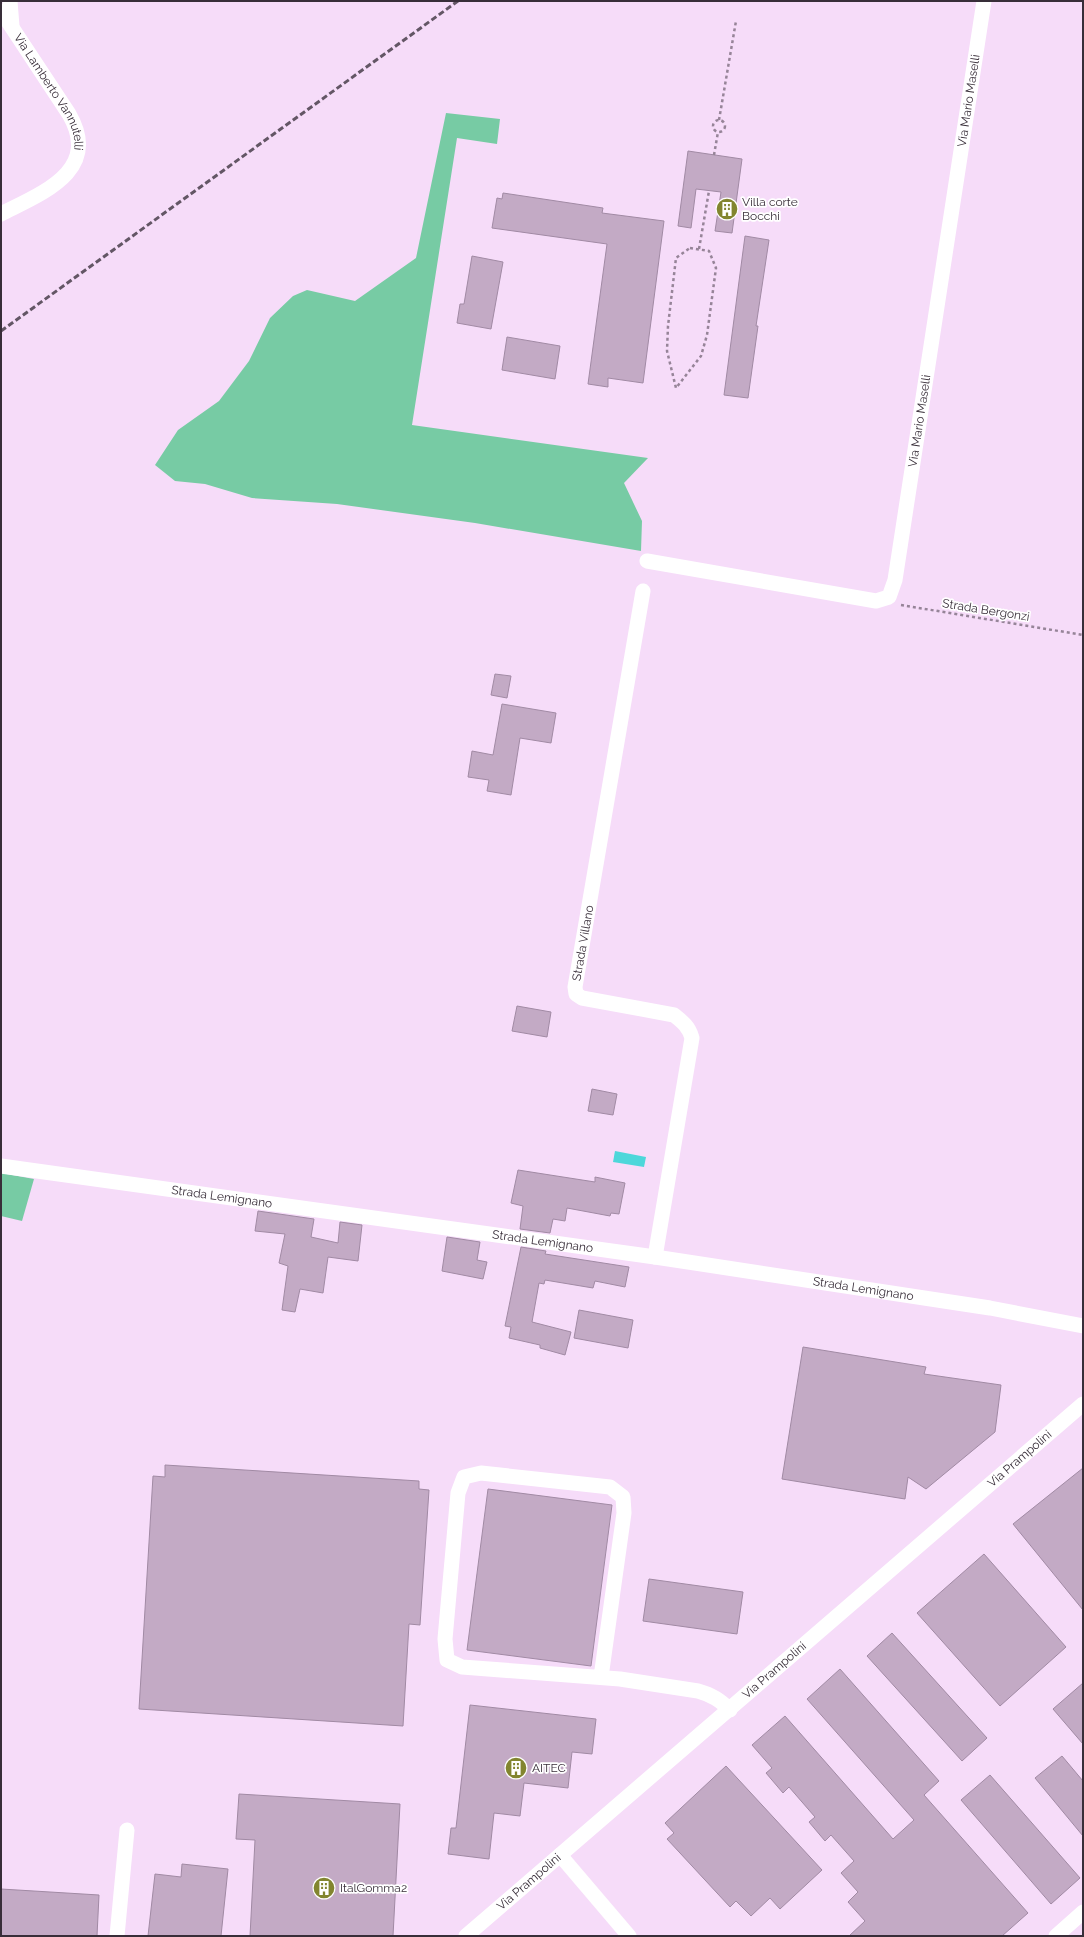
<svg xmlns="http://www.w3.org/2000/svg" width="1084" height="1937" font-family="Raleway,sans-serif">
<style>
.green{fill:#77cba4}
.water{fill:#4dd7da}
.building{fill:#c3aac5;stroke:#a18aa4}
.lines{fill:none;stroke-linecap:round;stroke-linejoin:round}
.path{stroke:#968498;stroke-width:2.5;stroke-dasharray:3 3;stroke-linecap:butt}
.minor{stroke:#fff;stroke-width:15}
.rail{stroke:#635665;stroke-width:3;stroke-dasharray:6 3;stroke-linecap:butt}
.labels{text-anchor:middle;stroke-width:3.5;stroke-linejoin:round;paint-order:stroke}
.street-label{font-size:12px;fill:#382e39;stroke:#fff}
.poi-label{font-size:12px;fill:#382e39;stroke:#fff;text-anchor:start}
</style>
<rect width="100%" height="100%" fill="#f6dcf9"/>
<g class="green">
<path d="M446,113L500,119L497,144L457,138L412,425L648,458L624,483L642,521L641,551L475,523L337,504L252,498L205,484L175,481L155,465L178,430L219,401L249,361L270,318L293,296L307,290L355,301L416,258Z"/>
<path d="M1,1173L34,1179L22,1221L1,1216Z"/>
</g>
<path class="water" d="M615,1151L646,1157L644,1167L613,1162Z"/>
<g class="building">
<path d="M688,151L742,159L732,233L715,231L721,192L696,189L691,228L678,226Z"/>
<path d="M503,193L603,208L602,213L664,221L643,383L608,378V387L588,384L607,244L492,228L497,198L502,199Z"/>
<path d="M745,236L769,240L756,326H758L748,398L724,395Z"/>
<path d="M472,256L503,262L491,329L457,323L460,304H464Z"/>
<path d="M507,337L560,346L555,379L502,370Z"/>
<path d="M495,674L511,676L507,698L491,695Z"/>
<path d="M502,704L556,713L551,743L520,738L511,795L487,791L489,780L468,777L472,751L493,755Z"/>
<path d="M517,1006L551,1012L547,1037L512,1031Z"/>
<path d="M592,1089L617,1094L613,1115L588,1111Z"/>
<path d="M518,1170L595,1182V1177L625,1183L619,1214L611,1213L610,1216L567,1208L565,1221L553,1219L550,1233L520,1229L523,1206L511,1203Z"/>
<path d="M258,1211L314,1219L311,1237L338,1243L340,1222L362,1225L358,1261L328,1257L323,1293L300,1289L295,1312L282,1310L288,1266L279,1263L285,1234L255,1231Z"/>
<path d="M447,1237L480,1242L477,1260L487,1262L483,1279L442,1271Z"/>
<path d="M521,1247L546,1251L545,1254L629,1267L625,1287L595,1281L593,1288L545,1280L544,1284L539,1283L532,1322L571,1332L565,1355L540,1348V1345L509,1338L511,1327L505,1326Z"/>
<path d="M579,1310L633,1320L628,1348L574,1338Z"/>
<path d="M803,1347L926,1367L924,1374L1001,1385L995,1432L926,1489L908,1477L905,1499L782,1479Z"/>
<path d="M165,1465L419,1481V1489L429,1490L420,1625L409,1624L403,1726L139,1709L153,1476L165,1477Z"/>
<path d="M1083,1468V1610L1013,1524Z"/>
<path d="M488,1489L612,1505L591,1666L467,1650Z"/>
<path d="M984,1554L1066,1647L1000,1706L917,1613Z"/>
<path d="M649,1579L743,1592L737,1634L643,1621Z"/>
<path d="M892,1633L987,1738L962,1761L867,1656Z"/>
<path d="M840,1669L939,1781L924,1795L1028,1913L1002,1936H849L865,1921L848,1902L858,1892L841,1873L854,1861L831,1835L825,1841L809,1822L815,1817L789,1787L783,1793L766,1773L772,1768L752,1745L785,1716L893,1839L914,1820L807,1699Z"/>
<path d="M1083,1683V1744L1053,1709Z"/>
<path d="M470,1705L596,1719L592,1754L572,1752L568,1788L524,1783L520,1816L494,1813L489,1859L448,1854L451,1828H456Z"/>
<path d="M1062,1756L1083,1781V1836L1035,1778Z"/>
<path d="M726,1766L822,1870L780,1909L770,1898L751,1916L736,1901L730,1907L667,1839L674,1833L665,1823Z"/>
<path d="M990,1775L1080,1878L1051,1904L961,1800Z"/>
<path d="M239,1794L400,1804L393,1936H250L255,1840L236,1839Z"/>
<path d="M182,1864L228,1869L221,1936H148L155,1874L181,1877Z"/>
<path d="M1,1889L99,1895L97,1936H1Z"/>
</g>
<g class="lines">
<g class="path">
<path d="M719,120L736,21"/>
<circle cx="719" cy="126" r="6"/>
<path d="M714,155L718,132"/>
<path d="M690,248L709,251L716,268L707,335L701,356L676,388L667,351L668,326L676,258Z"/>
<path d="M699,249L709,191"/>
<path d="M901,605L1083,635"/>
</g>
<g class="minor">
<path d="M10,1L12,26"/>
<path id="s1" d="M1,11L69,114C102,171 42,193 1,214"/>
<path id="s2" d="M647,561L876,601L889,597L895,580L984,1"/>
<path d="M643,591L575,987L576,994L582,998L674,1015C683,1022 689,1027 692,1038L655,1257"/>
<path id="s3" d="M1,1166L655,1257L990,1308L1083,1326"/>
<path d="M601,1677L624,1513L623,1497L610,1487L481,1473L464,1477L458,1493L445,1639L447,1660L462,1667L620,1679L698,1691C712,1695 720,1700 730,1710"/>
<path d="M560,1855L629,1936"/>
<path d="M117,1936L127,1830"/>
<path id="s4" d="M466,1936L1083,1404"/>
<path d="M1056,1936L1083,1912"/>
</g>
<path class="rail" d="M1,331L458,1"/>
</g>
<defs>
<g id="building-disc" transform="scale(1.15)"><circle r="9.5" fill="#82852f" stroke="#fff"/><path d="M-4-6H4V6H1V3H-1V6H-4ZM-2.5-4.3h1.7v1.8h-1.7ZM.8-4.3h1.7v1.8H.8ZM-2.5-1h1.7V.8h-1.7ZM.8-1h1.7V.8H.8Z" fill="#fff"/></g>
</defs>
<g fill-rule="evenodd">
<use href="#building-disc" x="727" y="209"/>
<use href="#building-disc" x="516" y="1768"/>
<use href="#building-disc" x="324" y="1888"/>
</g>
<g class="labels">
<g class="street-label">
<text dy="4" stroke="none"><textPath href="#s1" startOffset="95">Via Lamberto Vannutelli</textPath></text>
<text dy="4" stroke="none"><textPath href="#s2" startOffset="749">Via Mario Maselli</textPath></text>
<text dy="4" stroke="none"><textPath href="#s2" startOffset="425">Via Mario Maselli</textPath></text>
<text transform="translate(986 610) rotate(9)" y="4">Strada Bergonzi</text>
<text transform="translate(583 943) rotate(-80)" y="4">Strada Villano</text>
<text dy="4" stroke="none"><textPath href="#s3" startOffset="223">Strada Lemignano</textPath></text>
<text dy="4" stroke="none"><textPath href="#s3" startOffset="547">Strada Lemignano</textPath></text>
<text dy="4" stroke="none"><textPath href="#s3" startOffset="871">Strada Lemignano</textPath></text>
<text dy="4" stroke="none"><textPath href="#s4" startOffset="731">Via Prampolini</textPath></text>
<text dy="4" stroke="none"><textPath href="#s4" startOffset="407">Via Prampolini</textPath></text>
<text dy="4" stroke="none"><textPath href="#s4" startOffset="83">Via Prampolini</textPath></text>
</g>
<g class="poi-label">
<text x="742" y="206">Villa corte<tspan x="742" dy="14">Bocchi</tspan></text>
<text x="532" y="1772">AITEC</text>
<text x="340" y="1892">ItalGomma2</text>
</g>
</g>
<rect width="1084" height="1937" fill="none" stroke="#382e39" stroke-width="4"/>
</svg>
